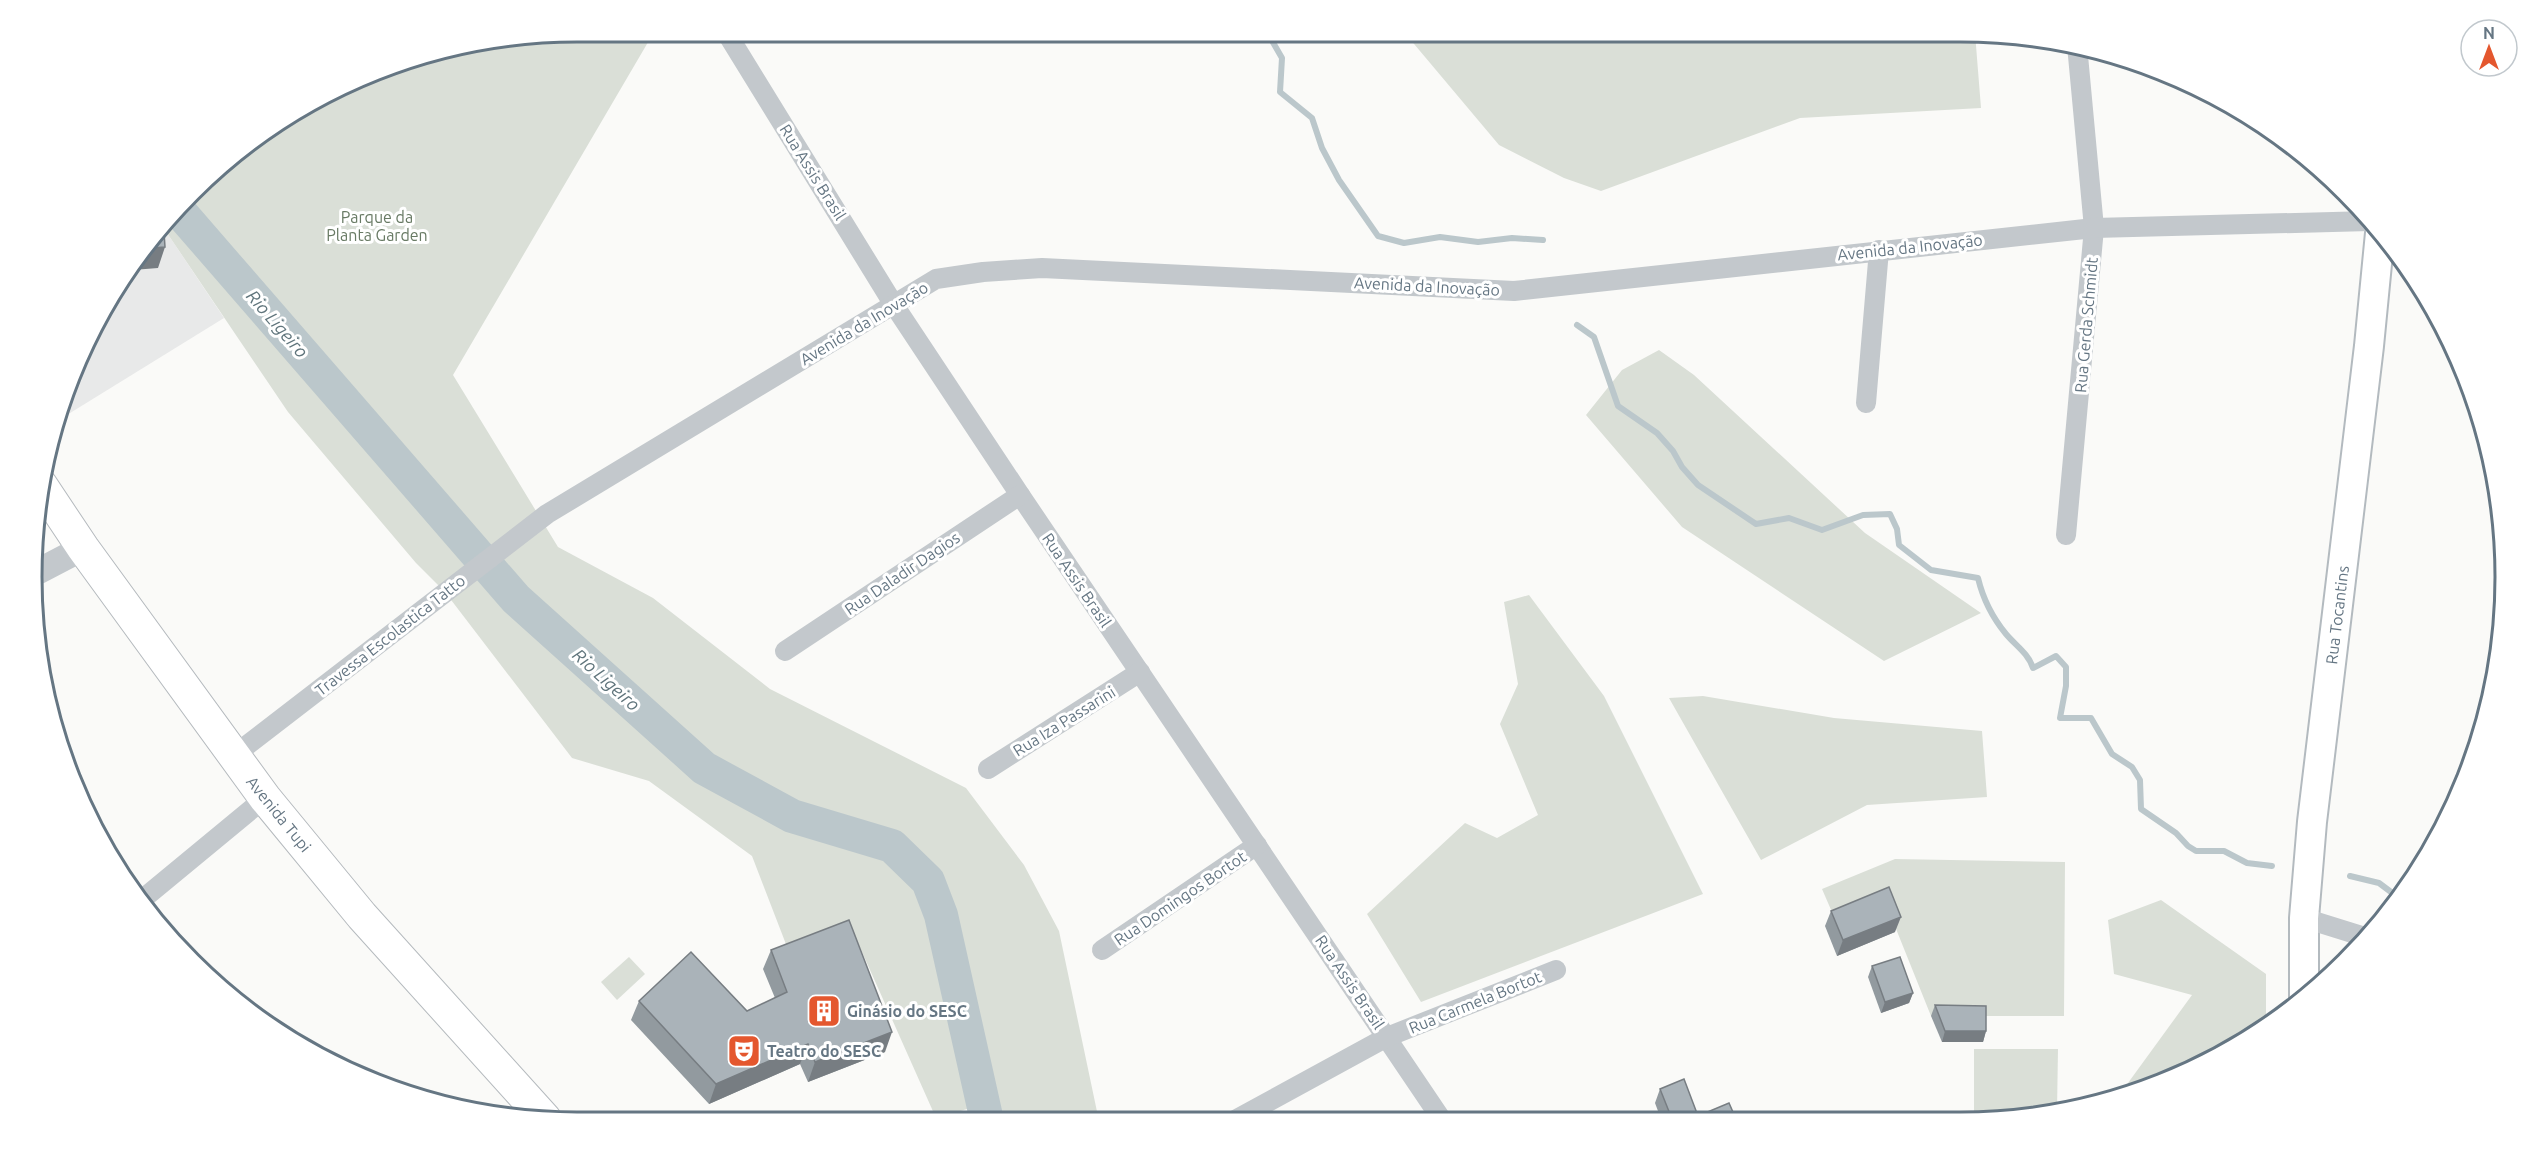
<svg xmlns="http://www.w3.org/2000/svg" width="2537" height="1154" font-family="Ubuntu,sans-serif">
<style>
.built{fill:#e8e9e9}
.green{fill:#dadfd7}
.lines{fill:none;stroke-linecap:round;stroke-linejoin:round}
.stream{stroke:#bbc7cb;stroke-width:6}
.river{stroke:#bbc7cb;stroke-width:34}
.secondary-casing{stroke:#b3babf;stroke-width:32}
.primary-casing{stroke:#b5babe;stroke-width:34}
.minor{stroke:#c3c8cc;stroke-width:20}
.tertiary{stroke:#c3c8cc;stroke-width:26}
.secondary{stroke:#fff;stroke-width:28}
.primary{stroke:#fff;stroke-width:32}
.wall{fill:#929a9f}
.shaded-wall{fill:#777d82}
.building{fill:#aab3b9;stroke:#777d82;stroke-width:1.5}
.labels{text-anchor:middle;stroke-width:6;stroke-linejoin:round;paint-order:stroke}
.street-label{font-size:16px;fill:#657683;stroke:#fff}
.park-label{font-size:16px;fill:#687a64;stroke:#fff}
.poi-label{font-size:16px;font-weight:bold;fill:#657683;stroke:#fff;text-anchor:start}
.water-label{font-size:18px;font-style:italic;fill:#60757c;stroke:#fff}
.rim{fill:none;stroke:#657683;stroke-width:3}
</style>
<rect width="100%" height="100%" fill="#fafaf8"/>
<path class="built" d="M165,230L224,318L62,418L104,305Z"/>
<g class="green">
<path d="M577,32H654L453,375L558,547L653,598L770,689L966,788L1024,865L1059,931L1099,1121H978L974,1107L936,1118L854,934L789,952L752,856L649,781L572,758L445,592L416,563L288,412L165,230L218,167L304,105L401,61Z"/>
<path d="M1404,32L1975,33L1981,108L1800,118L1601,191L1564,178L1499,145Z"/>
<path d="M1659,350L1694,375L1865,533L1981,613L1884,661L1682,527L1586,415L1622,370Z"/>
<path d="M1529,595L1604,696L1703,894L1421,1002L1367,914L1465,823L1497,838L1538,815L1500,724L1518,684L1504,602Z"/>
<path d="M1703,696L1834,718L1982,731L1987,797L1867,805L1761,860L1669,698Z"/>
<path d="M1895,859L2065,862L2064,1016H1931L1884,899L1835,919L1822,889Z"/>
<path d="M2161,900L2266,974V1025L2169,1081L2120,1094L2192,995L2114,974L2108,920Z"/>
<path d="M629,957L645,974L617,1000L601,982Z"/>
<path d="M1974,1049H2058L2057,1111L2032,1118H1974Z"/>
</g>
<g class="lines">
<g class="stream">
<path d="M1267,32L1282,58L1280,92L1312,118L1322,148L1339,180L1378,236L1404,243L1440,237L1478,242L1512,238L1543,240"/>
<path d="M1577,325L1594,337L1618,406L1657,433L1673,451L1682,467L1698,485L1756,524L1789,518L1822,530L1863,515L1890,514L1897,529L1899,545L1931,570L1978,578C1983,599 1992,617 2006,634C2016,646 2028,653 2033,668L2056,656L2066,667V686L2060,718H2091L2112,754L2132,767L2140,780L2141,809L2176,833L2188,846L2196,851H2224L2247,863L2272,866"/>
<path d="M2350,876L2379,883L2399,898"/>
</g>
<path class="river" d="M180,212L516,599L704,768L792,816L892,846L928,881L941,915L987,1121"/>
<g class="secondary-casing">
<path id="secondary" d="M2304,998V918L2312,822L2369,346L2380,233"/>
</g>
<g class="primary-casing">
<path id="primary" d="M41,485L83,548L265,798L362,916L545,1119"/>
</g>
<g class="minor">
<path d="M726,32L894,305L1020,495L1442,1120"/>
<path d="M1866,403L1879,250"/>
<path d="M2066,535L2094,228L2077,45"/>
<path d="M785,651L1020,495"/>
<path d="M233,756L547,514L936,279L983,272L1042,268L1514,291L2094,228L2370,221"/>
<path d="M988,769L1140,672"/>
<path d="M144,898L265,798"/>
<path d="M2304,918L2365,937"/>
<path d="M1102,950L1257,845"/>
<path d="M1235,1120L1387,1037L1556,970"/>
</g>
<path class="tertiary" d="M39,571L83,548"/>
<use href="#secondary" class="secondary"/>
<use href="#primary" class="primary"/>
</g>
<g class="wall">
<path d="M1831,911L1895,932L1837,956L1825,926Z"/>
<path d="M771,950L885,1052L808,1082L800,1064L709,1104L631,1020L639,1001L747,1011L775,998L763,969Z"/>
<path d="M1872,966L1913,993L1909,1003L1881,1013L1868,977Z"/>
<path d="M1935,1005L1986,1031L1983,1042H1942L1931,1016Z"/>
<path d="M1660,1089L1698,1116L1736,1119H1661L1655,1103Z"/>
</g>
<g class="shaded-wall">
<path d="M165,247L158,268L133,270L151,248Z"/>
<path d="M1901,917L1895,932L1837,956L1843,940Z"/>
<path d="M1913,993L1909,1003L1881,1013L1885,1002Z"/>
<path d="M1945,1031H1986L1983,1042H1942Z"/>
<path d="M892,1032L885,1052L808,1082L815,1062Z"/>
<path d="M808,1044L800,1064L709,1104L716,1084Z"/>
</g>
<g class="building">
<path d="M164,232L165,247L151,248Z"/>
<path d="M1889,887L1901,917L1843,940L1831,911Z"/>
<path d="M849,920L892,1032L815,1062L808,1044L716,1084L639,1001L691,952L747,1011L787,992L771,950Z"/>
<path d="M1900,957L1913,993L1885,1002L1872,966Z"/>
<path d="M1935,1005L1986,1006V1031H1945Z"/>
<path d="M1684,1079L1698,1116L1729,1103L1736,1119H1672L1660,1089Z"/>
</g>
<defs>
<g id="building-square" transform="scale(1.725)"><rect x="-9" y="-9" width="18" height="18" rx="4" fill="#e4572e" stroke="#fff"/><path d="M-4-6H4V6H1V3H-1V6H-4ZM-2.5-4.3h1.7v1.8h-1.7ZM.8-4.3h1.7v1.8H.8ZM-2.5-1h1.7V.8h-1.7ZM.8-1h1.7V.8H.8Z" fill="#fff"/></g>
<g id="theatre-square" transform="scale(1.725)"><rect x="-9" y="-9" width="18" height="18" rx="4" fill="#e4572e" stroke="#fff"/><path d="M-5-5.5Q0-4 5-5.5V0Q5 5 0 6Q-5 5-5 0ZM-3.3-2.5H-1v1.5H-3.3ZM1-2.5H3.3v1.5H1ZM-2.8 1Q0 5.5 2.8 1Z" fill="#fff"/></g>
</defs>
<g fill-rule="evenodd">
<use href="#building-square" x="824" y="1011"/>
<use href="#theatre-square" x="744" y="1051"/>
</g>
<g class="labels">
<g class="street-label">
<text transform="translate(813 172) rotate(58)" y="6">Rua Assis Brasil</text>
<text transform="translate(1910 247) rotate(-6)" y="6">Avenida da Inovação</text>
<text transform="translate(1427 286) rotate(3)" y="6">Avenida da Inovação</text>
<text transform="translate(864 323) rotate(-31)" y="6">Avenida da Inovação</text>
<text transform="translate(2086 325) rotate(-85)" y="6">Rua Gerda Schmidt</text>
<text transform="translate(902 573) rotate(-34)" y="6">Rua Daladir Dagios</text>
<text transform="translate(1077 580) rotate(56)" y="6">Rua Assis Brasil</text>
<text transform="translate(2337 615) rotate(-83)" y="6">Rua Tocantins</text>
<text transform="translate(390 635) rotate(-38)" y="6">Travessa Escolastica Tatto</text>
<text transform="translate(1064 721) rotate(-32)" y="6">Rua Iza Passarini</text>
<text transform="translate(279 814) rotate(51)" y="6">Avenida Tupi</text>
<text transform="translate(1180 898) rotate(-34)" y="6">Rua Domingos Bortot</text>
<text transform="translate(1350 982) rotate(56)" y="6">Rua Assis Brasil</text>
<text transform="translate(1475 1002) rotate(-22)" y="6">Rua Carmela Bortot</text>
</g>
<g class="park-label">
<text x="377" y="223">Parque da<tspan x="377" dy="18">Planta Garden</tspan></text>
</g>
<g class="poi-label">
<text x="847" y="1017">Ginásio do SESC</text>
<text x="767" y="1057">Teatro do SESC</text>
</g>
<g class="water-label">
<text transform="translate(277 324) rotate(49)" y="6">Rio Ligeiro</text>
<text transform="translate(606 680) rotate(42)" y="6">Rio Ligeiro</text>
</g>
</g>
<path d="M0 0H2537V1154H0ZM577 42H1960A535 535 0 0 1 2495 577V577A535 535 0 0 1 1960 1112H577A535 535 0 0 1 42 577V577A535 535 0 0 1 577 42Z" fill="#fff" fill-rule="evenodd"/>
<path class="rim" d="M577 42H1960A535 535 0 0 1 2495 577V577A535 535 0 0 1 1960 1112H577A535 535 0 0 1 42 577V577A535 535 0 0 1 577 42Z"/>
<g transform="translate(2489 48)"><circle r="28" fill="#ffffff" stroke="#c1c8cd" stroke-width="1.5"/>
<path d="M0-4.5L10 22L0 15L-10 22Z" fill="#e4572e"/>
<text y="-9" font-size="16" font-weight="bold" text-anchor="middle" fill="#657683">N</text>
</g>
</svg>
